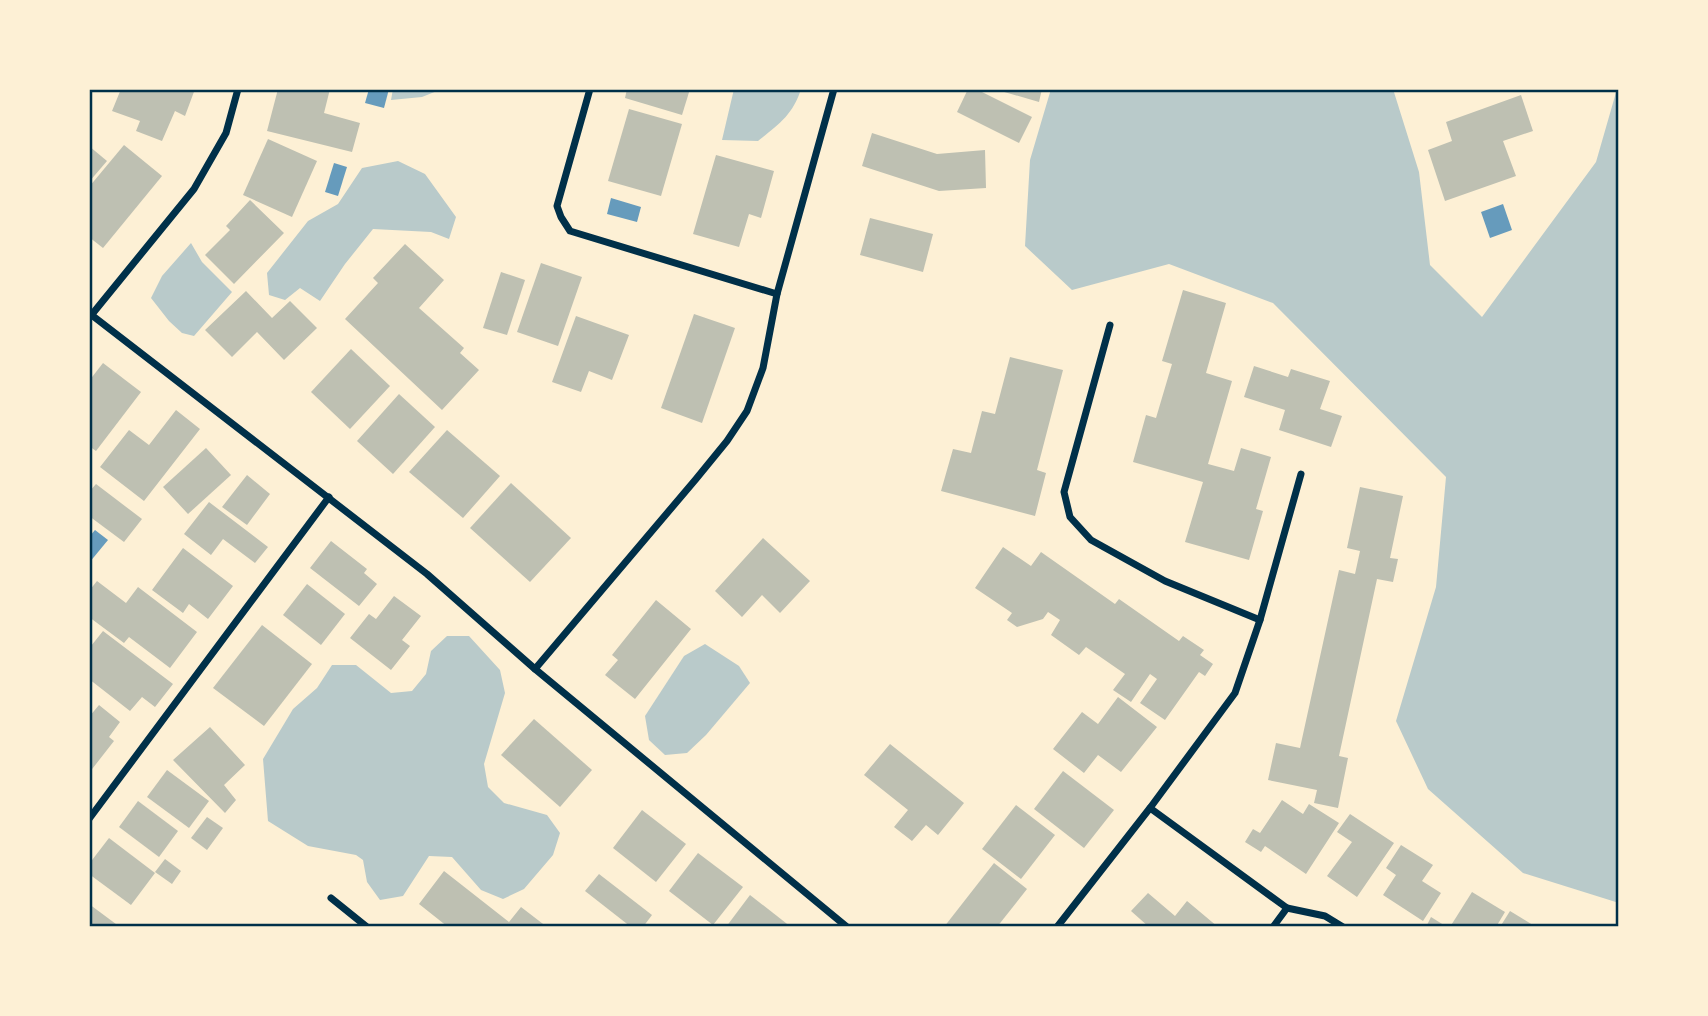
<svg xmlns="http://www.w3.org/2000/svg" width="1708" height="1016" font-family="'Nunito Sans',sans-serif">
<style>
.green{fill:#b9caca}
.water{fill:#669bbc}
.building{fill:#bec0b2}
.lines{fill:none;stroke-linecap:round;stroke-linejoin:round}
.minor{stroke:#003049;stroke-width:7}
.neatline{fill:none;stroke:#003049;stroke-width:2.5}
</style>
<rect width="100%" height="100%" fill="#fdf0d5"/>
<g class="green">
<path d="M393,89H442L422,97L391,100Z"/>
<path d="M734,89H801C793,115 778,125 758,141L722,140Z"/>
<path d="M1051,89H1393L1419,172L1430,265L1482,317L1596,162L1617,89H1619V903L1523,873L1428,789L1396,721L1436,587L1446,477L1273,303L1169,264L1072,290L1025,246L1030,160Z"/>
<path d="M398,161L425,174L456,217L449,239L431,232L373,229L345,264L320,301L300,288L285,300L269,295L267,273L308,221L338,204L362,168Z"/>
<path d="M191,243L202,262L232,292L194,336L182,333L169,321L151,298L162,276Z"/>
<path d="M447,636H469L500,670L505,693L484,764L488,787L504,803L547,815L560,833L553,855L524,889L503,899L481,890L452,857L429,856L403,896L380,900L367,882L363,860L356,855L308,846L268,821L263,759L293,709L317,688L332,665H356L391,693L412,691L426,674L431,651Z"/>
<path d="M705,644L739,666L750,683L706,735L687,753L665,755L649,740L645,716L684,656Z"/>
</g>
<g class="water">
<path d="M369,89H389L384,108L365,103Z"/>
<path d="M334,163L347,167L338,196L325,192Z"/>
<path d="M611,198L641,207L637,222L607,214Z"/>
<path d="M1503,204L1512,230L1490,238L1481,212Z"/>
<path d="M95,530L108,540L89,563V537Z"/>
</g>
<g class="building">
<path d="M121,89H195L185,116L175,111L162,141L136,131L140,121L112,111Z"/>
<path d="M278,89H330L324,113L360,123L352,152L267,131Z"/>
<path d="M627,89H690L682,115L625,98Z"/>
<path d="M968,89H976L1032,117L1019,143L957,112Z"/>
<path d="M994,89H1042L1039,102Z"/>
<path d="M1521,95L1533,131L1503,141L1516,176L1445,201L1428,150L1452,141L1446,122Z"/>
<path d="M629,109L682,124L661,196L608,181Z"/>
<path d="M872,133L937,154L985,150L986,188L939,191L862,166Z"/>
<path d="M268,139L317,161L292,217L243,195Z"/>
<path d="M124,145L162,176L103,248L89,237V187Z"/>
<path d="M89,146L107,161L89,182Z"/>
<path d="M716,155L774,171L761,218L749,214L739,247L693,234Z"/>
<path d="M250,200L284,233L234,284L205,255L230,230L226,226Z"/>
<path d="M870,218L933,234L923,272L860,255Z"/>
<path d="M405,244L444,280L419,308L464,348L460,353L479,370L442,410L345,319L378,283L373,278Z"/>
<path d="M541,263L582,277L558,346L517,332Z"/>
<path d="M501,272L525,280L507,335L483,328Z"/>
<path d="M1183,290L1226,303L1206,373L1232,381L1208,464L1234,471L1241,448L1271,457L1256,509L1263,511L1249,560L1185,542L1203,482L1133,462L1146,415L1156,418L1172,364L1162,361Z"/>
<path d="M246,291L272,318L290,301L317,328L284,360L257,332L232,357L205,330Z"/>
<path d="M694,314L735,328L702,423L661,408Z"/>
<path d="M576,316L629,335L612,380L589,371L581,392L552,382Z"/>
<path d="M351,349L390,386L350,429L311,392Z"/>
<path d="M1010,357L1063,370L1037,470L1046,473L1035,516L941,491L953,449L971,453L982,411L995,414Z"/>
<path d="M103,363L141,392L96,451L89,446V381Z"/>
<path d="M1254,366L1288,377L1291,369L1330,381L1320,409L1342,416L1331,447L1279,430L1285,410L1244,397Z"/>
<path d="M399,394L435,427L393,474L357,441Z"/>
<path d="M176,410L200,429L144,501L100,467L129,430L149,445Z"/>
<path d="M447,430L500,476L463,518L409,472Z"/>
<path d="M206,448L231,475L188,514L163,487Z"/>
<path d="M247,475L270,494L247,525L222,507Z"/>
<path d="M511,483L571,538L530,582L470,528Z"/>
<path d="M96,484L142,519L124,542L89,516V492Z"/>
<path d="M1360,487L1403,496L1390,558L1398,559L1393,582L1377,579L1339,756L1348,758L1338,808L1314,803L1317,790L1268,780L1276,743L1300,748L1339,570L1355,574L1360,551L1347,548Z"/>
<path d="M209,502L268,547L255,563L223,539L211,555L184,534Z"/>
<path d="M763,538L810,581L780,613L762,595L742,617L715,591Z"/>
<path d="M331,541L367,569L364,573L377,584L359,606L310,568Z"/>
<path d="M1003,547L1031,566L1041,552L1115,604L1119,599L1179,641L1183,636L1204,650L1200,655L1213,664L1205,676L1199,672L1165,720L1140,703L1157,679L1150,674L1131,702L1113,690L1125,674L1086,647L1079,655L1051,635L1060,620L1048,612L1043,619L1017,627L1007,620L1012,613L975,588Z"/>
<path d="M183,548L233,586L208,619L189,604L183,613L152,590Z"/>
<path d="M97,581L126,603L138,587L197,632L170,668L129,637L124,643L89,617V591Z"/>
<path d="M307,584L345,614L321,645L283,615Z"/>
<path d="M394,596L421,616L402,640L410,646L391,670L350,638L369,614L376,619Z"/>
<path d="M656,600L691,629L635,699L605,675L618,660L612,655Z"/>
<path d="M262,625L312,664L264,726L213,688Z"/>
<path d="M103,631L173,684L155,707L142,697L130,711L89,679V645L91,646Z"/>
<path d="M1118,697L1157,727L1121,772L1098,755L1084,773L1053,749L1082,712L1098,724Z"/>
<path d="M99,705L120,722L109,737L114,741L89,773V717Z"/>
<path d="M534,719L592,770L560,807L501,755Z"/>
<path d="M210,727L245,765L224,785L236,800L225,813L173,760Z"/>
<path d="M890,744L964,803L938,835L926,825L912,841L894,827L908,810L864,775Z"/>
<path d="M167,770L209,801L189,828L147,797Z"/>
<path d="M1063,771L1114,810L1084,848L1034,809Z"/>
<path d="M1282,800L1303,814L1309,804L1339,823L1306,874L1265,846L1261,852L1245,842L1253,829L1260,833Z"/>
<path d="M138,801L178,831L159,857L119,827Z"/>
<path d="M1016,805L1055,835L1021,879L982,849Z"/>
<path d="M642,810L686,844L656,882L613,848Z"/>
<path d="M1350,814L1394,843L1357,897L1327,876L1352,842L1337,832Z"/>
<path d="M207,817L223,828L207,850L191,838Z"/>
<path d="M109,838L155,873L131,905L89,874V864Z"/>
<path d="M1401,845L1433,865L1422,881L1441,893L1423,921L1383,895L1396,875L1386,868Z"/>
<path d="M698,853L743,887L713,925L669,891Z"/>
<path d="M165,859L181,871L172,884L155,872Z"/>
<path d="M994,863L1027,889L997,927H944Z"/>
<path d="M444,871L509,922L521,907L547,927H448L419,904Z"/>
<path d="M599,874L652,915L643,927H631L585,891Z"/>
<path d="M1472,892L1505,912L1496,927H1450Z"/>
<path d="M1148,893L1175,916L1187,901L1218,927H1149L1131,911Z"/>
<path d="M750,895L791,927H726Z"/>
<path d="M89,904L120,927H89Z"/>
<path d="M1510,911L1536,927H1500Z"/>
<path d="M1431,917L1447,927H1426Z"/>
</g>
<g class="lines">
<g class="minor">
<path d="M590,89L557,206L561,217L570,231L777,294"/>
<path d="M89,313L427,574L535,669L847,927"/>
<path d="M89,318L194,189L226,133L238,89"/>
<path d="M1110,325L1064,492L1070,517L1091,540L1165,581L1260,620"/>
<path d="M535,669L696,479L727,441L747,411L763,368L777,294L834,89"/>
<path d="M1150,808L1287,908"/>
<path d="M89,819L329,497"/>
<path d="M331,898L367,927"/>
<path d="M1057,927L1150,808L1235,693L1260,620L1301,474"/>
<path d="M1273,927L1287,908L1325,916L1343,927"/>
</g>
</g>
<rect width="1708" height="1016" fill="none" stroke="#fdf0d5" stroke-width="182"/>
<rect x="91" y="91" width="1526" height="834" class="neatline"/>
</svg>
